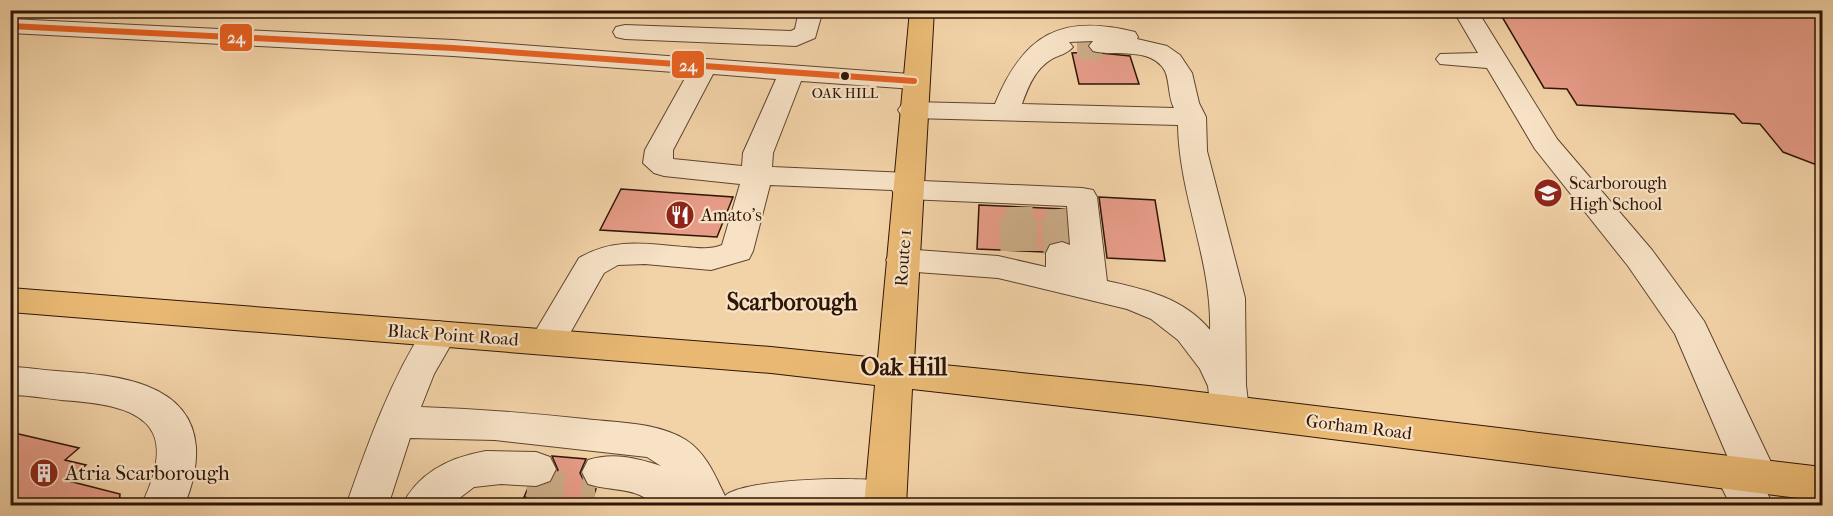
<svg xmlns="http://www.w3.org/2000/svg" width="1833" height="516" font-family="'IM FELL French Canon',serif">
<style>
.building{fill:#e79c88;stroke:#2e1506;stroke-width:1.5}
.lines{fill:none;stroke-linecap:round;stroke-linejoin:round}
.minor-tunnel-far1{stroke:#cbac87;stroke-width:27;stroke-dasharray:27 14;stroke-linecap:butt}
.minor-tunnel{stroke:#cbac87;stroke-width:37;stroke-dasharray:37 18;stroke-linecap:butt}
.minor-casing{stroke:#5f442e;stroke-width:2}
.major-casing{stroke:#2e1506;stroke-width:2}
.minor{fill:#f7e2c6;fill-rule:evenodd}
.major{fill:#e9b974;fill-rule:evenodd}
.bus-1-casing{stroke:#f7e2c6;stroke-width:10}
.bus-1{stroke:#e86121;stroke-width:6}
.bus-dot{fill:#2e1506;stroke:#f7e2c6;stroke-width:2}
.labels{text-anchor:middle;stroke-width:4.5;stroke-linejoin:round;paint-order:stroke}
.far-bus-label{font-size:14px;fill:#2e1506;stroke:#f7e2c6}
.poi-label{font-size:18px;fill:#2e1506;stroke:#f7e2c6;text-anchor:start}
.street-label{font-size:18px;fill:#2e1506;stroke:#f7e2c6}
.near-poi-label{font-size:21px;fill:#2e1506;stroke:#f7e2c6;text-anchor:start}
.district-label{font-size:24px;font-weight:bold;fill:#2e1506;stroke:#f7e2c6}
.line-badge{stroke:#f7e2c6;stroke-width:2}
.badge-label{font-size:16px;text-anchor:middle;font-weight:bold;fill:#fff}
</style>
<rect width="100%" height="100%" fill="#f2d2a7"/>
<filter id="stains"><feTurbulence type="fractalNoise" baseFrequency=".00333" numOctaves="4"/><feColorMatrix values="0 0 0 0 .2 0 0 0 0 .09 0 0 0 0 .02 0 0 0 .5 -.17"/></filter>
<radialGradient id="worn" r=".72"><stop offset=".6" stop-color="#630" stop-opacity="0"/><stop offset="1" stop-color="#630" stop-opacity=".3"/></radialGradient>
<g class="building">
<path d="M1498,10H1822V167L1783,152L1760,124L1742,123L1734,114L1577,105L1567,89L1544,88Z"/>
<path d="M1091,52L1130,56L1139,84H1079L1072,53Z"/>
<path d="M621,189L676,193L733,197L717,237L600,230Z"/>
<path d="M1099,197L1155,200L1165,261L1107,258Z"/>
<path d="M979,205L1065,209L1067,242L1061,240L1049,243L1044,252L977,249Z"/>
<path d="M10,432L79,448L65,460L86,465L69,481L120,494L119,506H10Z"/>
<path d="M552,456L586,459L580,473L586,485L596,489L591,502L524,497L528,488H537L552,482L558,470Z"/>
</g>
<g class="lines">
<g class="minor-tunnel-far1">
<path d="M1077,46H1102"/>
<path d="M1019,207V220"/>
<path d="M1059,209L1060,220"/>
</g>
<g class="minor-tunnel">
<path d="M1019,218V251"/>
<path d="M1060,218L1062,253"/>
<path d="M527,488L595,492"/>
</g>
<g class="minor-casing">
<g id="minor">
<path d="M799,10H823L815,38L796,46L625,39L616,37L613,32L616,27L625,25L791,31L795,29Z"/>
<path d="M1453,10H1477L1557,139L1652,250L1704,321L1778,477L1772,489L1766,491L1774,506H1731L1715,474L1721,462L1729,460L1675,334L1628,266L1535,149L1487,68L1440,64L1436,59L1440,54L1478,53Z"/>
<path d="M10,19L453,40L923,75L927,81L923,87L914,89L801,81L773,153L772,167L908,173L919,176L923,181L1082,188L1093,190L1097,197L1107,281C1144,289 1184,298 1210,330C1212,260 1179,195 1178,125L912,118L902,116L898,110L902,104L912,102L995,104C1023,35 1061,13 1135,32L1138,37L1137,39L1167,46L1180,55L1192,73L1199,103L1206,117L1207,151L1245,298L1246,385L1249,411L1244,422L1230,426L1216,422L1211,411L1208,386L1200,369L1178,340L1151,319L1127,309L998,278L903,271L891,268L886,260L891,252L903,249L998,256L1046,267V253L1050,245L1062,242L1070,245L1067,206L907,199L896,197L892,190L770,185L753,251L749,259L711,270L645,264L618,265L604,273L560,351L547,355L534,351L529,342L579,258C614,237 647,244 685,247C697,248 711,250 722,245L740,184L664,176L654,173L643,163L645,150L688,73L453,56L10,33ZM1093,41L1089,46L1093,51C1115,57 1152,46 1165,71C1170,82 1168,97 1174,108L1022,104C1028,87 1035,69 1052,59C1059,55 1067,54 1073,47L1069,42ZM713,74L776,79L743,153L742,166L673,159V150Z"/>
<path d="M439,321L452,325L457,334L434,374L421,407C476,409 530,413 585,419C619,423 656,422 686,440C706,453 715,475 725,496C742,478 875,475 900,484L906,496L901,506H655C637,486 612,492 588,484L582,472L588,460C613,452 637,458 661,466L647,457L495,440L410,438L388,506H346C368,443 390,381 426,325Z"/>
<path d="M10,367C26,367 41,370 57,371C109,375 191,379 196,447C197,467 192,487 184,506H141C183,420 137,405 61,400C44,398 27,395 10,395Z"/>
<path d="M486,451L536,452L550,457L556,469L550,481L536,486L501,484L474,487L449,506H402C418,472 451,457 486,451Z"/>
</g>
</g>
<g class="major-casing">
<path id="major" d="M910,10H934L914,362L1149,386L1822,467V501L1149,416L912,389L906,506H864L875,385L771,373L10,312V288L771,347L878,358Z"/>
</g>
<use href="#minor" class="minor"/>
<use href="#major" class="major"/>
<g class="bus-1-casing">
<path id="bus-1" d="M10,26L453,48L914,81"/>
</g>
<use href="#bus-1" class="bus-1"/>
</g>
<defs>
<g id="school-disc" transform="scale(1.5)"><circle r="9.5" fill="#8f2418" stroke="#f7e2c6"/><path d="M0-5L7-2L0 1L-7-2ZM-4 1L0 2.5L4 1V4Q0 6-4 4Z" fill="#fff"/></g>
<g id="restaurant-disc" transform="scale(1.5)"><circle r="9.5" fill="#8f2418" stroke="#f7e2c6"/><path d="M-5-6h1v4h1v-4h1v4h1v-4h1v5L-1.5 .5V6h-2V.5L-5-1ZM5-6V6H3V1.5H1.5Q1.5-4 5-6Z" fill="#fff"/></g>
<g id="building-disc" transform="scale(1.5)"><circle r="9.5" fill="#8f2418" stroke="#f7e2c6"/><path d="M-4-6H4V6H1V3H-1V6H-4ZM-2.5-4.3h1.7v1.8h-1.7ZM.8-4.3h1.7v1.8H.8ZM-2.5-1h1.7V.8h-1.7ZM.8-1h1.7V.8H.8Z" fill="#fff"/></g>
</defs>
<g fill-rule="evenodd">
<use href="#school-disc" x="1548" y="193"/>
<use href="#restaurant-disc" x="680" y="215"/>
<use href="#building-disc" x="44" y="473"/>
</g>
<circle class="bus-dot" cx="845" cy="76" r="5"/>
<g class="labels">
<g class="far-bus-label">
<text x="845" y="98">OAK HILL</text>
</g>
<g class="poi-label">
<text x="1569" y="189">Scarborough<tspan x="1569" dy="21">High School</tspan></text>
<text x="701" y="221">Amato's</text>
</g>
<g class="street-label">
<text transform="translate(903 258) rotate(-86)" y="6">Route 1</text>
<text transform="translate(453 335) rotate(4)" y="6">Black Point Road</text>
<text transform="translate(1359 427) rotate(7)" y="6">Gorham Road</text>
</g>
<g class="near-poi-label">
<text x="65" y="480">Atria Scarborough</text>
</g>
<g class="district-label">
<text x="792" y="310">Scarborough</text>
<text x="904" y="375">Oak Hill</text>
</g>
</g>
<g class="line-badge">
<rect x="219" y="23" width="34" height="29" rx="6" fill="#e86121"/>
<rect x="671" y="50" width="34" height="29" rx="6" fill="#e86121"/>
</g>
<g class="badge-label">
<text x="236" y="43">24</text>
<text x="688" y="71">24</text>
</g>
<rect width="1833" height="516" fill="none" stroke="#f2d2a7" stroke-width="36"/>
<rect x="12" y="12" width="1809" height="492" fill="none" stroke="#2e1506" stroke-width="3"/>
<rect x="18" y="18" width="1797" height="480" fill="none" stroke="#2e1506" stroke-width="1.5"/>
<rect width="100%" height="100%" filter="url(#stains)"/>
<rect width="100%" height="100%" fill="url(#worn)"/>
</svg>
